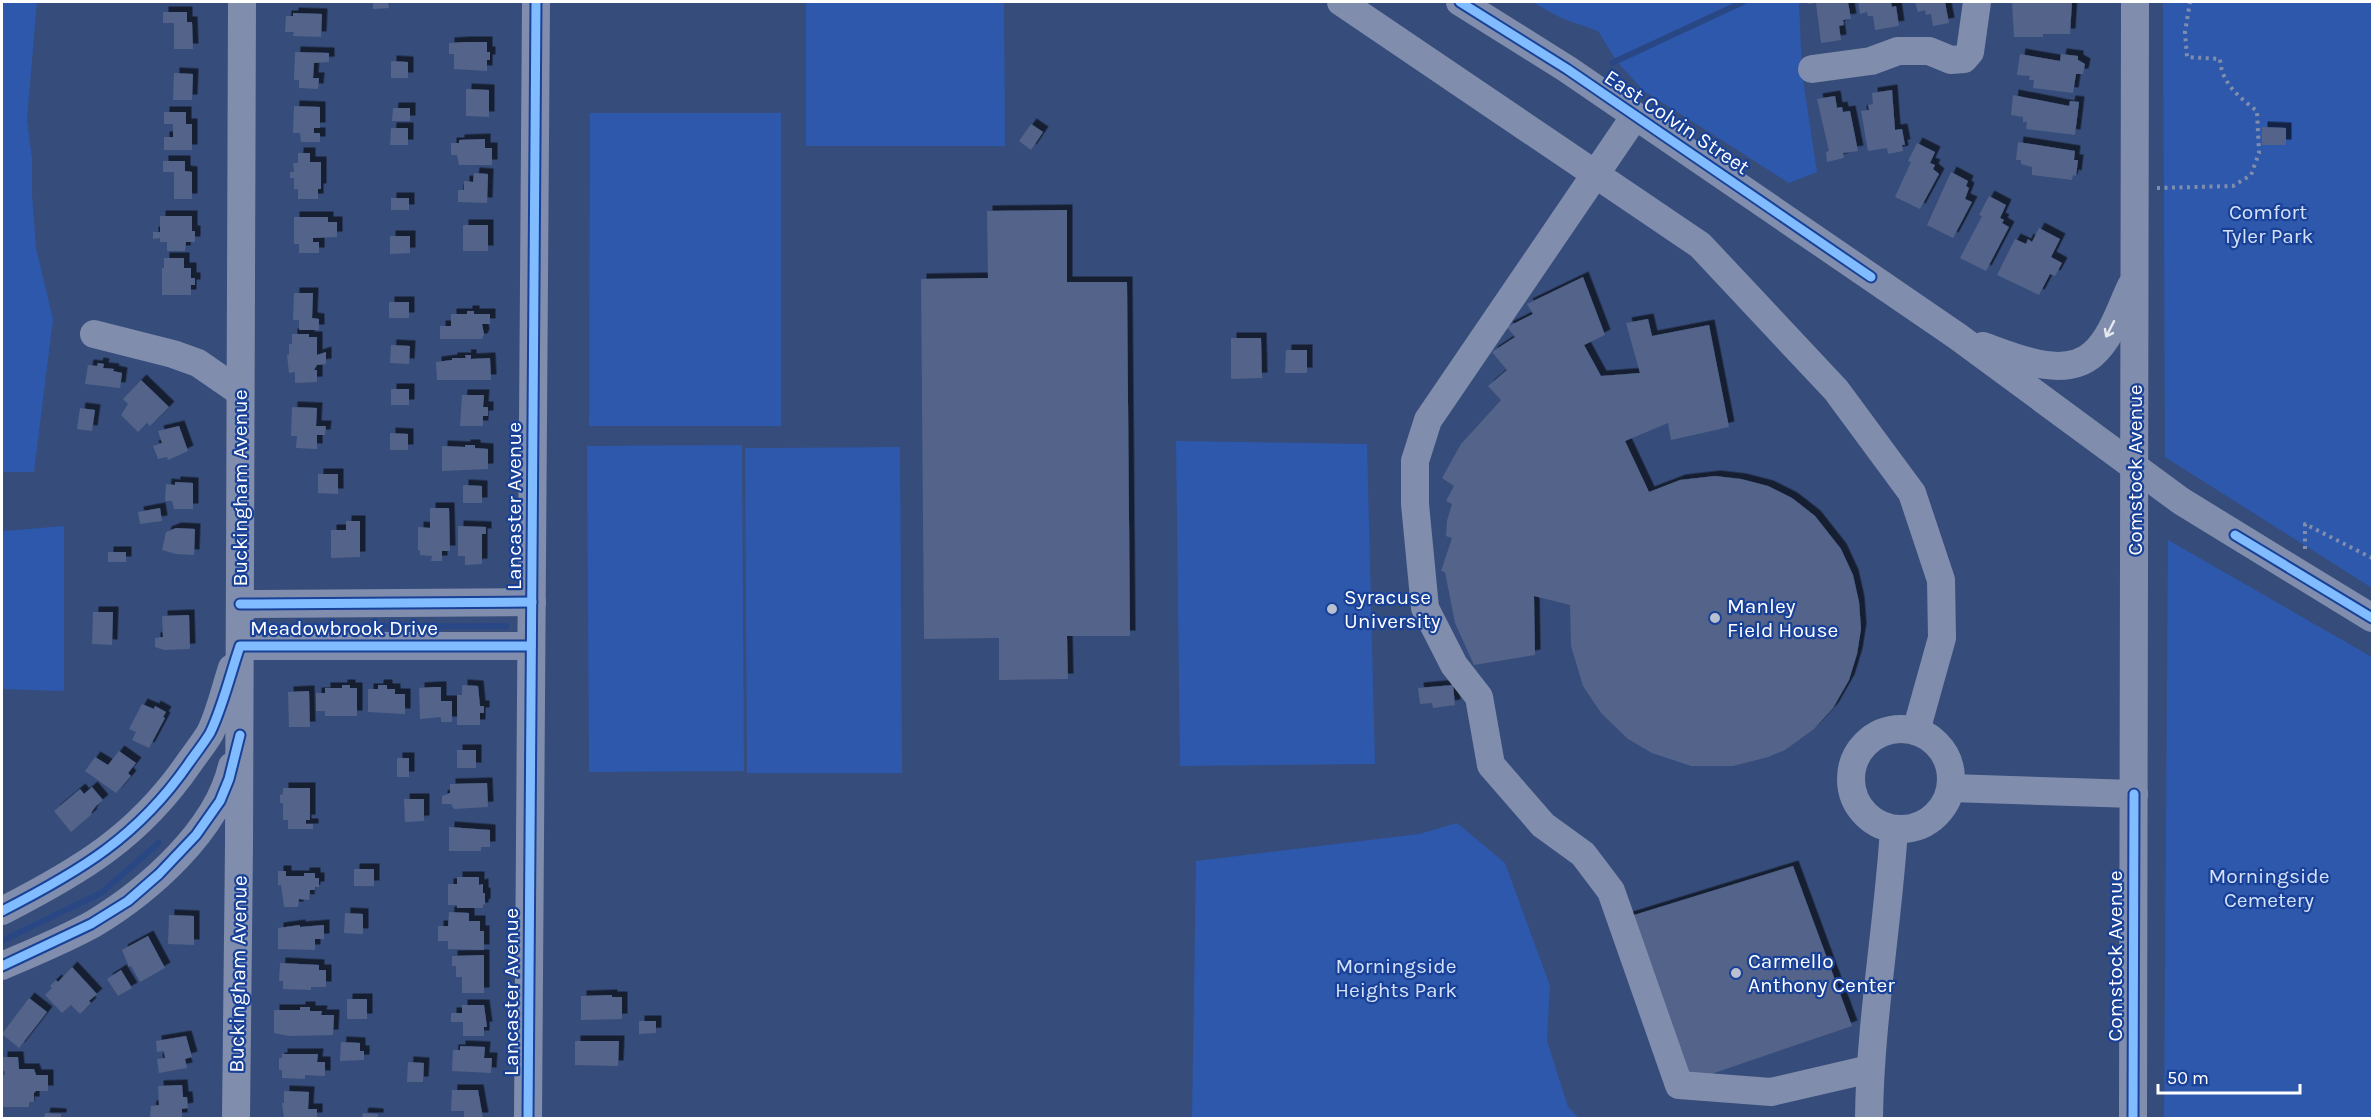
<svg xmlns="http://www.w3.org/2000/svg" width="2374" height="1120" font-family="Karla,sans-serif">
<style>
.green{fill:#2e58ac}
.lines{fill:none;stroke-linecap:round;stroke-linejoin:round}
.stream{stroke:#2a4785;stroke-width:6}
.building{fill:#536489;filter:url(#shadow)}
.path{stroke:#808dad;stroke-width:4;stroke-dasharray:3 4.5;stroke-linecap:butt}
.minor{stroke:#808dad;stroke-width:28}
.cycleway-casing{stroke:#194197;stroke-width:13}
.cycleway{stroke:#80bcff;stroke-width:9}
.oneway{stroke:#e6e8ef}
.poi-dot{fill:#b9c0d0;stroke:#194197;stroke-width:2}
.labels{text-anchor:middle;stroke-width:4.5;stroke-linejoin:round;paint-order:stroke}
.street-label{font-size:21px;fill:#fff;stroke:#194197}
.park-label{font-size:21px;fill:#d4e1fb;stroke:#194197}
.poi-label{font-size:21px;fill:#fff;stroke:#194197;text-anchor:start}
</style>
<defs>
<filter id="shadow"><feDropShadow dx="5.5" dy="-5.5" stdDeviation="0" flood-color="#0009"/></filter>
</defs>
<rect width="100%" height="100%" fill="#364c7a"/>
<g class="green">
<path d="M2,2H37L27,119L32,159V194L36,248L53,319L34,472H2Z"/>
<path d="M806,2H1004L1005,146H806Z"/>
<path d="M1532,2H1799L1802,72L1817,172L1789,183L1644,91L1617,62L1598,31L1561,18Z"/>
<path d="M2163,2H2372V588L2165,457Z"/>
<path d="M590,113H781V426H589Z"/>
<path d="M1176,441L1367,444L1375,764L1180,766Z"/>
<path d="M742,445L744,771L589,772L587,446Z"/>
<path d="M900,447L902,773H747L745,448Z"/>
<path d="M2,525L4,531L64,526V691L2,689Z"/>
<path d="M2168,540L2372,657V1118H2164Z"/>
<path d="M1457,823L1505,863L1550,986L1547,1041L1568,1107L1579,1118H1192L1196,861L1419,834Z"/>
</g>
<g class="lines">
<g class="stream">
<path d="M1612,63L1743,2"/>
<path d="M284,627L506,626"/>
<path d="M2,941L101,893L159,843"/>
</g>
</g>
<g class="building">
<path d="M373,2H388L389,8L373,9Z"/>
<path d="M1807,2H1848L1851,19L1843,20L1844,25L1839,26L1841,40L1821,43L1816,3L1808,4Z"/>
<path d="M1858,2H1891L1892,7L1896,6L1899,26L1875,30L1873,16H1868L1867,12L1860,14Z"/>
<path d="M1915,2H1945L1949,23L1933,26L1931,14L1926,15L1925,10L1918,12Z"/>
<path d="M2012,2H2072L2070,34H2043V37H2014Z"/>
<path d="M163,12H187V22H192L193,49H174V23H163Z"/>
<path d="M293,13L322,14L321,37L293,36L294,32H285L286,16H293Z"/>
<path d="M465,42H487V52H490V60H487V71L454,69V54H449V43Z"/>
<path d="M295,52L329,53V62L314,63L313,78H319L318,89L299,88V80H294Z"/>
<path d="M2020,54L2060,61L2061,54L2078,56V60L2085,64L2083,74H2076L2073,93L2033,88L2034,80H2029L2030,76L2017,75Z"/>
<path d="M391,61L408,62V78H391Z"/>
<path d="M174,73L193,74L192,100H173Z"/>
<path d="M466,89L489,90V117L466,116Z"/>
<path d="M1892,90L1895,130L1902,129L1905,145H1902L1903,151L1888,154L1887,148L1868,151L1861,111L1869,110L1868,105L1873,104L1872,93Z"/>
<path d="M2013,95L2069,106L2070,101L2079,102L2075,135L2026,129L2027,122H2023V117L2011,115Z"/>
<path d="M1835,96L1837,108L1842,107L1843,112L1850,111L1858,151L1843,153L1844,158L1827,162L1826,152L1829,151L1817,99Z"/>
<path d="M294,106L320,107V128H314V133H320V142H301L300,133H293Z"/>
<path d="M393,108H410V121H392Z"/>
<path d="M164,112H186V124H192V150H164V137H173V124H164Z"/>
<path d="M1031,124L1043,132L1031,150L1019,141Z"/>
<path d="M2262,127L2286,128V145H2262Z"/>
<path d="M391,128H408V145H390Z"/>
<path d="M485,139V148H492V165H459L457,155H451V143H459V140Z"/>
<path d="M2018,142L2075,151L2074,160H2078L2076,176L2073,175L2072,180L2032,175V167L2021,164V160H2016Z"/>
<path d="M1917,143L1935,152L1930,163L1935,165L1933,169L1939,174L1920,209L1895,197L1911,162L1908,161Z"/>
<path d="M298,153H310V162H321V189H318V199H298V189H294V178H290V172H294L293,163H298Z"/>
<path d="M163,161H185V171L192,172V199H174V172H163Z"/>
<path d="M1951,172L1968,181L1966,186L1969,188L1965,199L1972,202L1953,238L1927,225Z"/>
<path d="M474,173L488,174L487,203L458,202V190H464V181L473,182Z"/>
<path d="M1989,196L2006,205L2000,218L2004,220L2002,223L2009,227L1986,271L1960,258L1982,216L1979,215Z"/>
<rect x="391" y="198" width="18" height="12"/>
<path d="M1067,210V282H1127L1130,636H1067L1068,679L999,680V638L924,639L921,279L988,278L987,211Z"/>
<path d="M160,216H192V231H195V242H186L185,251H167V242H160V238L153,239V232H160Z"/>
<path d="M294,217H328V222H337V237L313,238V242H319V253H299V244H294Z"/>
<rect x="463" y="225" width="25" height="26"/>
<path d="M2039,228L2060,239L2051,257L2062,263L2055,276L2050,274L2039,295L1997,275L2015,239L2026,244L2028,239L2032,242Z"/>
<path d="M390,236H410V253L390,254Z"/>
<path d="M164,258H184V268H191V278H195V285H191V295H162V268H164Z"/>
<path d="M1583,277L1605,335L1584,345L1601,376L1640,373L1626,323L1648,319L1652,336L1709,325L1729,427L1671,440L1668,423L1625,441L1649,492L1680,480L1715,476L1741,479L1768,486L1792,498L1815,516L1841,549L1853,575L1859,602L1861,629L1857,654L1849,680L1833,708L1814,729L1785,750L1768,757L1733,766H1691L1652,753L1628,739L1601,713L1583,686L1571,646L1570,605L1534,596L1535,655L1474,665L1455,623L1445,572L1441,571L1452,538L1446,536L1447,521L1452,504L1446,501L1454,486L1442,478L1461,444L1501,400L1488,386L1507,370L1492,352L1515,337L1507,327L1533,314L1527,304Z"/>
<path d="M294,293H313L312,318L319,319V330H299V320H293Z"/>
<rect x="389" y="302" width="20" height="16"/>
<path d="M467,311H474V314H490V324H482L484,334L482,339H440V326H451V314H467Z"/>
<path d="M292,334H309V337H317V355L326,352V364L317,365L314,370H317V382L295,383V372L289,373L287,355H289V344H292Z"/>
<path d="M1231,338H1261L1262,378L1231,379Z"/>
<path d="M391,345L410,346L409,364L390,363Z"/>
<path d="M1286,350H1307V373H1285Z"/>
<path d="M465,355H471V359L490,358L491,380H437L436,362L452,360V358H466Z"/>
<path d="M98,363L104,364L103,368L114,369L113,371L122,373L120,388L85,384L88,365L97,366Z"/>
<path d="M141,380L169,407L150,426L147,423L138,432L121,415L128,404L123,399Z"/>
<rect x="391" y="389" width="18" height="16"/>
<path d="M462,395H484L483,407H488V416H483V426H460Z"/>
<path d="M292,407L317,408L316,426H326L325,435H317V449L296,448L297,436H291Z"/>
<path d="M80,408L95,410L92,431L77,429Z"/>
<path d="M179,426L188,451L168,460L167,457L158,459L153,446L162,443L158,431Z"/>
<path d="M390,433L408,434V450H390Z"/>
<path d="M465,445H475V448L488,449V469L442,471V446L465,447Z"/>
<path d="M318,474H338V494L318,493Z"/>
<path d="M175,482L193,483V509H174L172,501H165L166,484L175,485Z"/>
<path d="M463,485L482,486V503H463Z"/>
<path d="M160,508L162,521L140,524L138,512Z"/>
<path d="M430,508H449L450,551H442V561H431L432,556L420,555V551L418,550V527L430,528Z"/>
<path d="M346,521H360V557L331,558V530H346Z"/>
<path d="M458,526L486,527V534H482V564L465,565V556H458Z"/>
<path d="M176,528L195,529L194,555L176,554L162,550L166,532Z"/>
<rect x="108" y="552" width="18" height="10"/>
<path d="M93,612H113L112,645L92,644Z"/>
<path d="M189,615L190,649L164,650L155,647V638L163,637L162,616Z"/>
<path d="M342,685H350V688H357V716H325V711H316V693H325V688H342Z"/>
<path d="M378,685H387V689H395V694H405V714L368,712V689H378Z"/>
<path d="M462,685L478,686L480,706H484V713H480V725H457V695H462Z"/>
<path d="M1453,685L1455,705L1433,708L1432,703L1420,704L1418,688Z"/>
<path d="M435,687H441V701H452V722H441V717L420,719L419,688Z"/>
<path d="M309,691L310,727H289L288,692Z"/>
<path d="M142,704L154,709L155,706L166,712L163,717L165,718L149,748L132,740L136,732L129,729Z"/>
<rect x="457" y="750" width="19" height="18"/>
<path d="M119,751L136,763L128,773L131,776L116,793L85,771L95,757L108,765Z"/>
<rect x="397" y="758" width="12" height="19"/>
<path d="M487,783L488,807L454,809L451,804H442V796L450,793V784Z"/>
<path d="M92,787L103,800L96,806L91,813L92,814L71,832L54,811L80,789L84,794Z"/>
<path d="M283,788H310V820H306V824H313V829H288V820H283V803H280V795L283,794Z"/>
<path d="M404,799H424V821L405,822Z"/>
<path d="M449,827L490,830V847H481V851H449Z"/>
<path d="M1793,866L1852,1026L1679,1085L1621,919Z"/>
<rect x="354" y="869" width="20" height="17"/>
<path d="M278,871H286V876H304V873H315V878H319V887H315V890H310L309,900L299,899L298,907H284L281,885H278Z"/>
<path d="M457,877H479V885L483,884V893H485V905L483,904V908H457V905H448V884H457Z"/>
<path d="M449,912L469,913V921H480V931H484V950L448,949V941H438V926H448Z"/>
<path d="M345,913L363,914V934L344,933Z"/>
<path d="M169,915L194,916V945L168,944Z"/>
<path d="M300,925V927L324,925V939H315V950L278,949V928Z"/>
<path d="M148,936L165,968L140,982L131,966L129,967L122,950Z"/>
<path d="M484,955V993H462V977H456V966H452V956Z"/>
<path d="M280,963L319,965V970H326V987H311V990L283,989V981H279Z"/>
<path d="M72,967L97,994L89,1001L91,1003L80,1014L71,1005L62,1013L45,995L52,988L50,986L56,980L58,982Z"/>
<path d="M121,970L132,988L118,996L107,979Z"/>
<path d="M612,995V997H622V1019L581,1020V996Z"/>
<path d="M29,998L47,1012L19,1048L2,1034Z"/>
<rect x="347" y="999" width="20" height="20"/>
<path d="M462,1005H484L487,1027H484V1036H463V1022H451V1013H462Z"/>
<path d="M300,1007H310V1011H322L321,1015H334L333,1035L289,1036L274,1033V1010H300Z"/>
<path d="M639,1021H656V1033L639,1034Z"/>
<path d="M186,1036L192,1057L185,1059L187,1068L159,1073L157,1059L165,1058L164,1051L157,1052L156,1041Z"/>
<path d="M575,1041H619L618,1066L575,1065Z"/>
<path d="M341,1042L360,1043V1051H364V1060L340,1061Z"/>
<path d="M460,1046L485,1047L484,1058H492L491,1073L452,1071L453,1050H460Z"/>
<path d="M282,1054H318L317,1062H325V1076L305,1075V1079L282,1078V1070H279V1058H282Z"/>
<path d="M2,1057H18L19,1069H34L36,1075H48V1091H36L34,1093V1102H29V1107H2V1075H5V1071H2Z"/>
<path d="M408,1062L424,1063L423,1082H407Z"/>
<path d="M182,1085L183,1097H187L188,1108L182,1109V1118H150L151,1106L159,1105L158,1086Z"/>
<path d="M452,1090H478L483,1118H464V1111H451Z"/>
<path d="M284,1091L309,1092L308,1109H317V1118H284L282,1103H284Z"/>
<path d="M45,1113L61,1114V1118H44Z"/>
<path d="M363,1113L378,1114V1118H362Z"/>
</g>
<g class="lines">
<g class="path">
<path d="M2157,188L2233,186L2251,175L2259,153L2257,111C2240,98 2221,83 2220,59L2187,57L2185,32L2190,2"/>
<path d="M2305,549V524L2372,558"/>
</g>
<g class="minor">
<path d="M1341,2L1700,245L1836,390L1912,493L1941,580L1942,638L1916,731"/>
<path d="M1460,2L1567,69L1957,336L2181,501L2372,618"/>
<path d="M1812,69L1871,61L1898,51H1929L1951,60L1964,59L1970,52L1977,2"/>
<path d="M1635,116L1428,420L1415,461V504L1425,608L1454,665L1479,697L1491,765L1543,825L1583,854L1611,891L1679,1085L1771,1092L1870,1069"/>
<path d="M94,334L173,354L198,363L240,392"/>
<path d="M1983,346C2014,357 2064,380 2093,354C2112,337 2120,309 2131,286"/>
<path d="M240,604L532,602"/>
<path d="M240,646H531"/>
<circle cx="1901" cy="779" r="50"/>
<path d="M1951,788L2134,794"/>
<path d="M2,911C80,871 138,837 189,763C196,753 204,743 210,733C220,713 225,689 232,668"/>
<path d="M2,966C32,953 64,940 93,924C148,891 217,831 232,766"/>
<path d="M236,1118L239,846L242,2"/>
<path d="M528,1118L536,2"/>
<path d="M1869,1118C1870,1022 1888,925 1894,829"/>
<path d="M2133,1118L2135,2"/>
</g>
<g class="cycleway-casing">
<g id="cycleway">
<path d="M1460,2L1567,69L1871,277"/>
<path d="M2235,535L2372,618"/>
<path d="M240,604L532,602"/>
<path d="M2,911C80,871 138,837 189,763C196,753 204,743 210,733C222,709 231,672 240,646H531"/>
<path d="M2,966L91,924L128,901L159,874L196,835L220,801L229,779L240,735"/>
<path d="M528,1118L536,2"/>
<path d="M2133,1118L2134,794"/>
</g>
</g>
<use href="#cycleway" class="cycleway"/>
</g>
<defs><path id="oneway-shaft" d="M-6 0H5M1.5-3L5.5 0L1.5 3" fill="none" stroke-width="1.6" stroke-linecap="round" stroke-linejoin="round" transform="scale(1.5)"/></defs>
<use class="oneway" href="#oneway-shaft" transform="translate(2110 329) rotate(117)"/>
<g class="poi-dot">
<circle cx="1332" cy="609" r="6"/>
<circle cx="1715" cy="618" r="6"/>
<circle cx="1736" cy="973" r="6"/>
</g>
<g class="labels">
<g class="street-label">
<text transform="translate(1677 122) rotate(34)" y="7">East Colvin Street</text>
<text transform="translate(2135 470) rotate(-90)" y="7">Comstock Avenue</text>
<text transform="translate(240 488) rotate(-90)" y="7">Buckingham Avenue</text>
<text transform="translate(514 506) rotate(-90)" y="7">Lancaster Avenue</text>
<text x="344" y="635">Meadowbrook Drive</text>
<text transform="translate(2115 956) rotate(-90)" y="7">Comstock Avenue</text>
<text transform="translate(238 974) rotate(-89)" y="7">Buckingham Avenue</text>
<text transform="translate(511 992) rotate(-90)" y="7">Lancaster Avenue</text>
</g>
<g class="park-label">
<text x="2268" y="219">Comfort<tspan x="2268" dy="24">Tyler Park</tspan></text>
<text x="2269" y="883">Morningside<tspan x="2269" dy="24">Cemetery</tspan></text>
<text x="1396" y="973">Morningside<tspan x="1396" dy="24">Heights Park</tspan></text>
</g>
<g class="poi-label">
<text x="1344" y="604">Syracuse<tspan x="1344" dy="24">University</tspan></text>
<text x="1727" y="613">Manley<tspan x="1727" dy="24">Field House</tspan></text>
<text x="1748" y="968">Carmello<tspan x="1748" dy="24">Anthony Center</tspan></text>
</g>
</g>
<rect width="2374" height="1120" fill="none" stroke="#ffffff" stroke-width="6"/>
<path d="M2158 1084v9h142v-9" fill="none" stroke="#ffffff" stroke-width="3"/>
<text x="2167" y="1084" font-size="18" fill="#ffffff" stroke="#194197" stroke-width="4.5" paint-order="stroke">50 m</text>
</svg>
